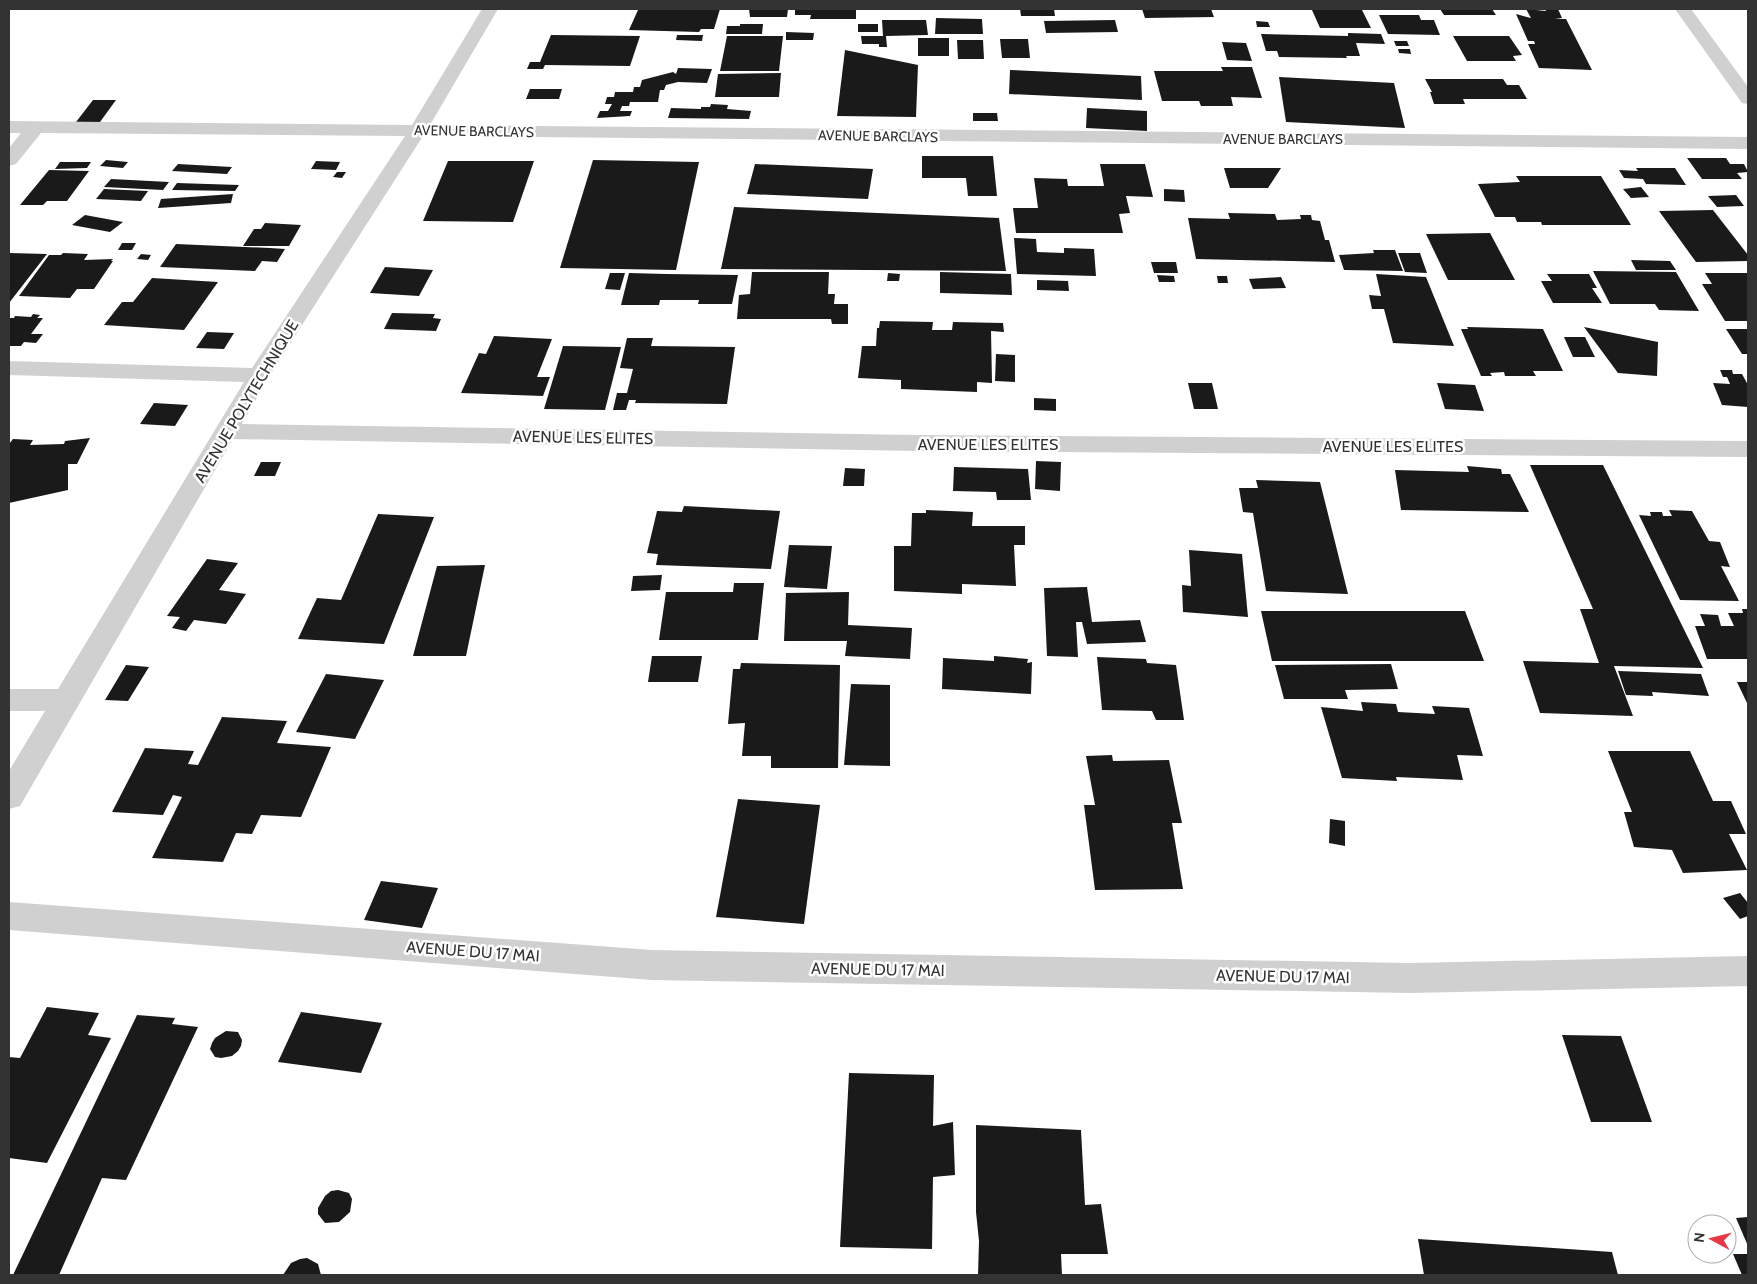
<svg xmlns="http://www.w3.org/2000/svg" width="1757" height="1284" font-family="Cabin,sans-serif">
<style>
.building{fill:#1a1a1a}
.lines{fill:none;stroke-linecap:round;stroke-linejoin:round}
.minor{fill:#d0d0d0;fill-rule:evenodd}
.labels{text-anchor:middle;stroke-width:5;stroke-linejoin:round;paint-order:stroke}
.far-street-label{font-size:14px;fill:#333;stroke:#fff}
.street-label{font-size:16px;fill:#333;stroke:#fff}
</style>
<rect width="100%" height="100%" fill="#fff"/>
<g class="building">
<path d="M659,9H720L714,29H701L699,32L629,30L638,10Z"/>
<path d="M749,9H788L787,17H750Z"/>
<path d="M795,9H856V19H810L811,15H795Z"/>
<path d="M1020,9H1054L1055,16H1021Z"/>
<path d="M1142,9H1211L1214,17L1145,18Z"/>
<path d="M1440,9H1492L1496,15H1444Z"/>
<path d="M1526,9L1546,11L1545,9H1558L1562,18L1555,19H1566L1592,70L1539,68L1528,44H1535L1534,41H1528L1516,14L1531,18Z"/>
<path d="M1312,10H1362L1371,28H1320Z"/>
<path d="M1379,15H1419L1421,20H1434L1440,35L1388,34Z"/>
<path d="M936,18L982,19L983,34H935Z"/>
<path d="M882,20H926L928,35L886,36L887,47H879V44H862L861,36H883Z"/>
<path d="M1115,20L1118,32L1046,33L1044,21Z"/>
<path d="M1256,21L1268,22L1270,27H1257Z"/>
<path d="M740,24H763L762,34H726L727,26H740Z"/>
<rect x="858" y="24" width="20" height="8"/>
<path d="M786,32L814,33L813,40H786Z"/>
<path d="M1348,33L1381,34L1385,44L1356,43L1360,56H1346L1347,58L1279,57L1277,51H1266L1261,34L1348,36Z"/>
<path d="M551,35L640,36L630,66L545,65L543,69H527L530,62H540Z"/>
<path d="M677,35H703L702,41L676,40Z"/>
<path d="M727,36H783L779,71H720Z"/>
<path d="M1453,36H1509L1522,55L1513,56L1516,61H1467Z"/>
<rect x="918" y="38" width="31" height="18"/>
<path d="M1000,39H1028L1030,58H1002Z"/>
<path d="M957,40H983L984,59H958Z"/>
<path d="M1394,41H1407L1409,46H1396Z"/>
<path d="M1222,42L1246,43L1252,61L1227,60Z"/>
<path d="M1398,49H1410L1411,54L1399,53Z"/>
<path d="M845,50L918,65L916,117L837,116Z"/>
<path d="M1221,67H1252L1262,98L1231,97L1233,106H1201L1199,101H1162L1154,71H1223Z"/>
<path d="M678,68L712,69L707,83L678,82L666,85L664,90H660L658,102H630L629,106H622L620,111H632L630,116L597,118L600,111H608L612,104H605L607,97H614L615,92H633L634,87H640L642,80L673,72L676,74Z"/>
<path d="M1010,70L1141,76L1142,100L1009,94Z"/>
<path d="M781,73L779,97H715L718,74Z"/>
<path d="M1279,77L1394,83L1405,128L1286,122Z"/>
<path d="M1425,79H1503L1507,85H1519L1527,99H1463L1465,104H1434L1430,92H1432Z"/>
<path d="M530,89H562L559,99H526Z"/>
<path d="M93,100H116L100,122H76Z"/>
<path d="M711,104L728,105L727,109L751,111L749,119L668,118L671,108L701,109V107H710Z"/>
<path d="M1087,108L1147,111V131L1086,128Z"/>
<path d="M973,113H997L998,121H973Z"/>
<path d="M922,156H993L997,196H968L966,178H922Z"/>
<path d="M1687,158H1726L1730,164H1744L1748,172L1737,173L1742,179H1702Z"/>
<path d="M106,160L128,162L123,168L100,166Z"/>
<path d="M593,160L699,162L676,270L560,268Z"/>
<path d="M316,161L340,162L336,170L311,169Z"/>
<path d="M448,161H534L513,222L423,221Z"/>
<path d="M60,162H91L87,168L55,169Z"/>
<path d="M178,164L232,167L227,174L172,171Z"/>
<path d="M755,164L873,169L868,199L747,194Z"/>
<path d="M1100,164H1145L1153,197L1126,196L1130,213L1119,214L1123,233H1016L1013,208H1038L1034,178L1067,179L1068,186H1104Z"/>
<path d="M1224,168H1281L1268,188H1230Z"/>
<path d="M1636,168H1675L1686,185L1646,184L1643,179L1624,178L1619,170L1638,171Z"/>
<path d="M49,170L89,171L67,201H47L43,205H20Z"/>
<path d="M337,172H346L342,178L333,177Z"/>
<path d="M1516,176H1601L1631,225H1542L1541,222H1517L1515,217H1495L1478,184L1520,182Z"/>
<path d="M111,179L169,182L163,190L104,187Z"/>
<path d="M177,183L239,185L235,191L172,190Z"/>
<path d="M1641,187L1649,197L1631,198L1623,189Z"/>
<path d="M104,189L148,191L141,201L96,199Z"/>
<path d="M1164,189L1184,190L1185,202L1164,201Z"/>
<path d="M233,194L231,203L158,208L161,199Z"/>
<path d="M1736,195L1744,206L1717,207L1708,196Z"/>
<path d="M734,207L999,218L1006,271L721,269Z"/>
<path d="M1713,210L1748,255V261L1696,262L1659,211Z"/>
<path d="M1228,213L1275,214L1277,220L1301,219L1300,215H1311L1312,220L1320,221L1325,240H1329L1335,262L1196,259L1188,218L1230,219Z"/>
<path d="M85,215L123,222L110,232L72,225Z"/>
<path d="M265,223L301,225L289,246H243L254,229H261Z"/>
<path d="M1490,233L1515,280H1448L1426,234Z"/>
<path d="M1014,238L1036,239L1037,252L1064,253V248L1094,249L1096,276L1017,274Z"/>
<path d="M122,243H136L132,250H118Z"/>
<path d="M176,244L270,248L285,249L277,262L262,261L255,271L160,267Z"/>
<path d="M1373,250H1395L1403,271L1344,270L1339,255L1374,253Z"/>
<path d="M9,253L47,254L9,303Z"/>
<path d="M63,253L88,254L84,260L113,259L111,261H113L94,289H77L70,298L19,296L49,255H61Z"/>
<path d="M1398,253H1420L1427,273L1405,272Z"/>
<path d="M141,254L151,255L148,260L137,259Z"/>
<path d="M1631,260L1670,261L1676,270H1636Z"/>
<path d="M1151,262H1176L1178,273H1154Z"/>
<path d="M385,267L433,270L419,296L370,293Z"/>
<path d="M1593,271L1676,272L1699,311L1659,310L1655,304H1610Z"/>
<path d="M752,272H829L828,294H835L834,304H848V324H832L831,319H737L739,295L750,294Z"/>
<path d="M940,272L1011,274L1012,295L940,293Z"/>
<path d="M610,273H625L620,290L605,289Z"/>
<path d="M629,273L666,274L738,275L732,304H698L699,300H660L659,305H621Z"/>
<path d="M888,273L900,274L899,281H887Z"/>
<path d="M1705,273H1747L1748,321H1725L1702,284H1712Z"/>
<path d="M1376,274L1426,277L1454,346L1393,343L1384,309H1372L1369,295L1381,296Z"/>
<path d="M1547,274H1589L1597,288H1592L1602,303H1553L1541,281H1552Z"/>
<path d="M1157,275L1174,276L1175,282H1159Z"/>
<path d="M1217,276H1227L1228,283H1218Z"/>
<path d="M1281,277L1286,288L1253,289L1249,279Z"/>
<path d="M152,278L218,282L184,330L104,325L122,302H133Z"/>
<path d="M1037,280L1068,281L1069,291L1037,290Z"/>
<path d="M392,313L435,314L433,318L441,319L436,331L384,329Z"/>
<path d="M33,314L40,315L37,318H43L31,334H43L36,343L24,342L21,346H9V318H14L15,316L31,317Z"/>
<path d="M880,321L933,322L932,330H952L953,322L1003,323L1004,332L991,331L992,383L977,382V392L901,389V380L858,378L862,346H876L877,328H879Z"/>
<path d="M1467,327L1543,329L1563,371H1533L1536,376H1505L1504,372L1490,373L1492,376H1481L1461,329H1468Z"/>
<path d="M1584,327L1658,342L1657,376L1618,373Z"/>
<path d="M1726,329H1748V354H1742Z"/>
<path d="M207,332L234,333L224,349L196,348Z"/>
<path d="M494,336L552,339L537,377H550L543,396L461,393L479,353L486,354Z"/>
<path d="M1564,337H1585L1595,357H1573Z"/>
<path d="M627,338H653L651,346L735,347L727,404L635,403L636,400H629L626,410H613L617,393H627L633,369L620,368Z"/>
<path d="M563,346L621,347L605,410L544,409Z"/>
<path d="M996,354L1015,355V382L995,381Z"/>
<path d="M1720,370H1732L1733,374H1742L1748,385V407L1722,405L1713,383L1730,384L1727,377H1723Z"/>
<path d="M1188,383H1212L1218,409H1194Z"/>
<path d="M1437,383L1475,385L1484,411L1445,409Z"/>
<path d="M1034,398L1056,399V411L1034,410Z"/>
<path d="M154,403L188,405L175,426L140,424Z"/>
<path d="M90,438L77,464H68V490L9,503V444L13,439L33,440L30,445L64,444L65,441Z"/>
<path d="M1036,461L1061,462L1060,491L1035,489Z"/>
<path d="M261,462H281L275,476H254Z"/>
<path d="M1530,465H1603L1703,668L1614,666L1633,716L1540,713L1523,661L1599,663L1580,609H1593Z"/>
<path d="M1467,466L1501,469L1502,474H1510L1529,512L1401,510L1395,470L1469,472Z"/>
<path d="M954,467L1028,469L1031,500H997L996,492L953,491Z"/>
<path d="M845,468L865,469L864,486H843Z"/>
<path d="M1256,480L1320,482L1348,594L1266,591L1253,513L1243,512L1239,488H1258Z"/>
<path d="M684,506L780,511L771,569L656,565L658,554L647,553L657,511L682,512Z"/>
<path d="M926,510L973,512L972,526H1025V545H1014L1016,586L962,584V594L894,591V546H911L912,513H926Z"/>
<path d="M1669,510L1692,511L1709,541L1720,542L1730,567L1721,566L1739,601L1680,600L1639,515L1651,516L1650,512H1662L1663,516H1672Z"/>
<path d="M378,514L434,517L384,644L298,639L317,598L341,600Z"/>
<path d="M789,545L832,546L827,589L784,587Z"/>
<path d="M1189,550L1242,554L1248,617L1183,612L1182,585L1191,586Z"/>
<path d="M207,559L238,563L219,590L246,594L226,624L194,620L186,631L172,628L180,617L167,616Z"/>
<path d="M485,565L466,656H413L437,566Z"/>
<path d="M662,575L660,590L631,591L633,576Z"/>
<path d="M734,583H764L758,640H659L666,592H733Z"/>
<path d="M1087,587L1092,622L1140,620L1146,642L1087,644L1082,622H1076L1078,657L1047,656L1044,588Z"/>
<path d="M849,592L848,625L912,628L910,659L845,656L847,641H784L786,593Z"/>
<path d="M1742,609H1748V659H1707L1695,626H1705L1700,614L1718,615L1721,626H1734L1728,613H1743Z"/>
<path d="M1261,611H1465L1484,661H1272Z"/>
<path d="M652,656H702L698,682H648Z"/>
<path d="M994,656L1028,659L1027,663L1032,662L1031,694L942,689L943,658L994,661Z"/>
<path d="M1097,657L1146,659L1147,663L1176,665L1184,720H1156L1152,711L1102,710Z"/>
<path d="M741,663L840,665L838,768H771V756H742L745,723L728,724L733,669H740Z"/>
<path d="M1391,664L1398,689L1345,690L1348,699H1284L1275,665Z"/>
<path d="M126,665L149,667L128,701L105,700Z"/>
<path d="M1618,671L1701,674L1709,696L1652,692L1653,696L1626,695Z"/>
<path d="M326,674L384,680L355,739L296,732Z"/>
<path d="M1737,682H1748V705Z"/>
<path d="M851,684L890,685V766L844,765Z"/>
<path d="M1361,702L1396,704L1398,712L1435,714L1432,706L1469,708L1483,756L1457,755L1463,780L1396,777L1397,781L1342,778L1321,707L1363,711Z"/>
<path d="M222,717L287,721L277,743L331,747L301,817L261,815L252,834L236,833L223,862L152,858L182,797L173,795L163,815L112,812L145,748L194,751L188,764L198,765Z"/>
<path d="M1608,751H1690L1713,801H1731L1746,834H1729L1747,870L1683,873L1672,850L1634,847L1624,812H1632Z"/>
<path d="M1112,755L1113,761L1169,760L1182,823H1172L1183,889L1095,890L1084,805H1095L1086,756Z"/>
<path d="M738,799L820,805L804,924L716,917Z"/>
<path d="M1330,819L1345,821V846L1329,843Z"/>
<path d="M381,881L438,888L422,928L364,920Z"/>
<path d="M1740,893L1748,903V916L1740,919L1723,898Z"/>
<path d="M47,1007L99,1013L88,1035L111,1038L47,1163L9,1158V1057L20,1058Z"/>
<path d="M301,1012L382,1023L361,1073L278,1062Z"/>
<path d="M137,1015L175,1018L172,1024L198,1027L126,1180L102,1178L59,1275H13Z"/>
<path d="M226,1031L238,1032L242,1040L241,1046L238,1051L232,1056L221,1058L215,1057L210,1049L212,1043L215,1038Z"/>
<path d="M1562,1035L1621,1036L1652,1122H1591Z"/>
<path d="M849,1073L934,1075L933,1126L953,1122L955,1175L933,1177L932,1249L840,1247Z"/>
<path d="M976,1125L1081,1130L1085,1205L1101,1204L1108,1254H1061L1062,1275H978L979,1241L976,1212Z"/>
<path d="M338,1190L349,1193L352,1199L350,1212L339,1222L325,1223L318,1214V1208L325,1196L331,1191Z"/>
<path d="M1748,1217V1246L1736,1218Z"/>
<path d="M1418,1239L1612,1252L1618,1275H1424Z"/>
<path d="M1733,1254H1748V1275H1742Z"/>
<path d="M307,1258L318,1264L321,1275H283L291,1263L300,1259Z"/>
</g>
<g class="lines">
<g class="minor">
<path d="M482,9H498L430,125L1748,137V149L423,136L270,375L242,424L917,435L1748,441V457L917,451L233,439L20,806L9,809V771L45,711H9V689H58L244,382L9,375V361L252,368L405,136L41,133L16,164L9,166V148L21,133H9V121L412,125Z"/>
<path d="M1675,9H1691L1748,87V104L1742,103Z"/>
<path d="M9,902L652,950L1410,963L1748,956V986L1410,993L652,980L9,930Z"/>
</g>
</g>
<g class="labels">
<g class="far-street-label">
<text transform="translate(474 131) rotate(1)" y="5">AVENUE BARCLAYS</text>
<text transform="translate(878 136) rotate(1)" y="5">AVENUE BARCLAYS</text>
<text x="1283" y="144">AVENUE BARCLAYS</text>
</g>
<g class="street-label">
<text transform="translate(246 401) rotate(-59)" y="6">AVENUE POLYTECHNIQUE</text>
<text transform="translate(583 437) rotate(1)" y="6">AVENUE LES ELITES</text>
<text x="988" y="450">AVENUE LES ELITES</text>
<text x="1393" y="452">AVENUE LES ELITES</text>
<text transform="translate(473 951) rotate(4)" y="6">AVENUE DU 17 MAI</text>
<text transform="translate(878 969) rotate(1)" y="6">AVENUE DU 17 MAI</text>
<text transform="translate(1283 976) rotate(1)" y="6">AVENUE DU 17 MAI</text>
</g>
</g>
<rect width="1757" height="1284" fill="none" stroke="#333333" stroke-width="20"/>
<g transform="translate(1712 1239) rotate(277)"><circle r="24" fill="#ffffff" stroke="#adadad"/>
<path d="M0-4L9 19L0 12L-9 19Z" fill="#e63946"/>
<text y="-8" font-size="14" font-weight="bold" text-anchor="middle" fill="#333333">N</text>
</g>
</svg>
